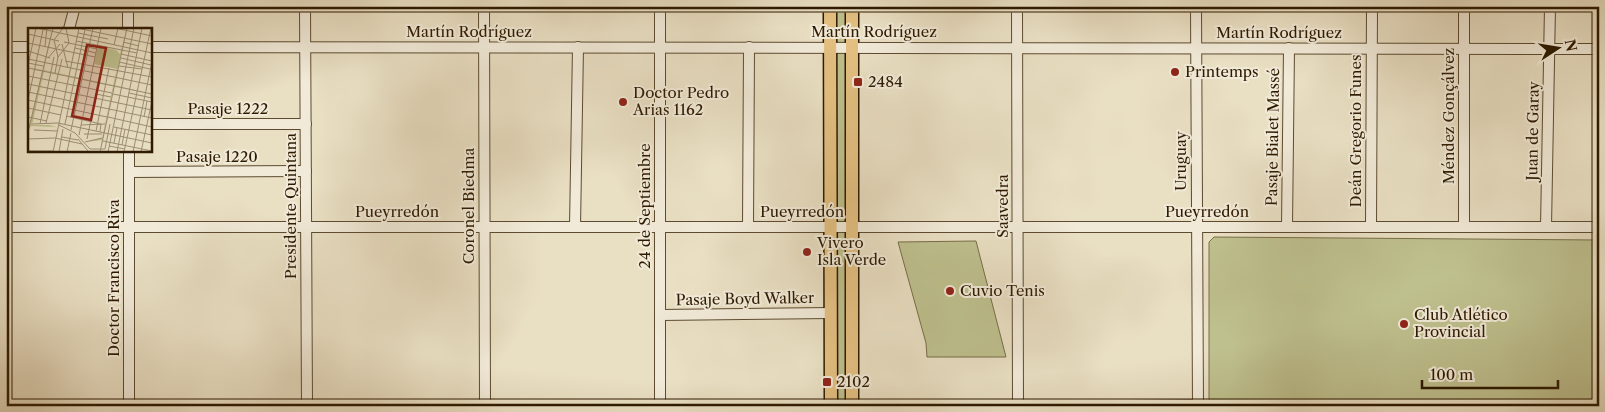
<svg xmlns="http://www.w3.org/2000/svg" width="1605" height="412" font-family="'Libre Caslon Text',serif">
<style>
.green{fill:#bec08e;stroke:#766d47}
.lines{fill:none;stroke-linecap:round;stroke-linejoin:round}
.minor-casing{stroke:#5d4b31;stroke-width:12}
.major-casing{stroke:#2e1a00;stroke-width:15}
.minor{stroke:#f1ead8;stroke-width:10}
.major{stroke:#e4c082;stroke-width:12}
.poi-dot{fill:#8f2418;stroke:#f1ead8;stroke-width:2}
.labels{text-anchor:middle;stroke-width:4;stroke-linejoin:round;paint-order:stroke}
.street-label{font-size:15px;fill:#2e1a00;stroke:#f1ead8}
.poi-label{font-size:15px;fill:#2e1a00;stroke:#f1ead8;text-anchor:start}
.inset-road{fill:none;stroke:#9e9075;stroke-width:1}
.view{fill:#8f2418;fill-opacity:0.15;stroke:#8f2418;stroke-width:2.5}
.inset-edge{fill:none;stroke:#2e1a00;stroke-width:2.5}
</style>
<rect width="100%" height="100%" fill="#e9dfc3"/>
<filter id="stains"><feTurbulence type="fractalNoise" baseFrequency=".004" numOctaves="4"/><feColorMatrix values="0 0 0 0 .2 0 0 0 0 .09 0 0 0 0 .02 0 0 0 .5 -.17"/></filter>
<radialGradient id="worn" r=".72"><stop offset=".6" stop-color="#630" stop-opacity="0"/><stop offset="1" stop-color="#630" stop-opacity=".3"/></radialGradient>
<g class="green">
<path d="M830,6H852V406H831Z"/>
<path d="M1214,237L1599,240V406H1209V242Z"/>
<path d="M976,241L1006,357H927L926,343L898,242Z"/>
</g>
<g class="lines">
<g class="minor-casing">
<g id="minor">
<path d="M128,6V29"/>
<path d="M305,6L307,406"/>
<path d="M484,6L485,406"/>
<path d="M660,6V406"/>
<path d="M1017,6L1018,406"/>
<path d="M1196,6L1198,406"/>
<path d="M69,29L75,6"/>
<path d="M6,47H29"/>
<path d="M150,47L1599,49"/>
<path d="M150,124H306"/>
<path d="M129,150V406"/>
<path d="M129,172L306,171"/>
<path d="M6,227H1599"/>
<path d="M575,227L578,47"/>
<path d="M748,227L749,47"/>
<path d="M1287,227L1289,48"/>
<path d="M1371,227L1372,6"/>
<path d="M1464,227V6"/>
<path d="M1546,227L1550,6"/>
<path d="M660,315L831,313"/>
<path d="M1130,406L1198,405"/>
</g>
</g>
<g class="major-casing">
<g id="major">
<path d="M830,6L831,406"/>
<path d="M852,6V406"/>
</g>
</g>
<use href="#minor" class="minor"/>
<use href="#major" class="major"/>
</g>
<g class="poi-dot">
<circle cx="1175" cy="72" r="5"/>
<rect x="853" y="77" width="10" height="10" rx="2.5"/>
<circle cx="623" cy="102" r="5"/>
<circle cx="807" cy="252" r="5"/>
<circle cx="950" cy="291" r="5"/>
<circle cx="1404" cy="324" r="5"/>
<rect x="822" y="377" width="10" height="10" rx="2.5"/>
</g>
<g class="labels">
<g class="street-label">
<text x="469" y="37">Martín Rodríguez</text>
<text x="874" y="37">Martín Rodríguez</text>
<text x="1279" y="38">Martín Rodríguez</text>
<text x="228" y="114">Pasaje 1222</text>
<text transform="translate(1449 116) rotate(-90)" y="5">Méndez Gonçálvez</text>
<text transform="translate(1356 131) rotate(-90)" y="5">Deán Gregorio Funes</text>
<text transform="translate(1533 131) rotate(-89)" y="5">Juan de Garay</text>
<text transform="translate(1273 137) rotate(-89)" y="5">Pasaje Bialet Massé</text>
<text x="217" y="162">Pasaje 1220</text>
<text transform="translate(1181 161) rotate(-90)" y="5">Uruguay</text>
<text transform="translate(291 206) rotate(-90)" y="5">Presidente Quintana</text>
<text transform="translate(469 206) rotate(-90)" y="5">Coronel Biedma</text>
<text transform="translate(645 206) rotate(-90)" y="5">24 de Septiembre</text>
<text transform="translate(1003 206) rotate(-90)" y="5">Saavedra</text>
<text x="397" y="217">Pueyrredón</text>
<text x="802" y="217">Pueyrredón</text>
<text x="1207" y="217">Pueyrredón</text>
<text transform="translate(114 278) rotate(-90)" y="5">Doctor Francisco Riva</text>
<text transform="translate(745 299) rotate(-1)" y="5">Pasaje Boyd Walker</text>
</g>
<g class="poi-label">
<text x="1185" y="77">Printemps</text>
<text x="868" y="87">2484</text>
<text x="633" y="98">Doctor Pedro<tspan x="633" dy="17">Arias 1162</tspan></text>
<text x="817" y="248">Vivero<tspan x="817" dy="17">Isla Verde</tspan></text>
<text x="960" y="296">Cuvio Tenis</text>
<text x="1414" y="320">Club Atlético<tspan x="1414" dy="17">Provincial</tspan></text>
<text x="837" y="387">2102</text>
</g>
</g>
<g transform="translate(28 28)">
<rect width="124" height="124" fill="#e9dfc3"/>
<path d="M24,0L16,42L85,57L89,41L66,36L70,18L88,22L92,26L99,0L86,57L124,66L86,58L72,124L74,112L58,114L74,110L85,58L16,43L4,97H21L29,99L3,98L0,104L14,43L0,39L15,42Z" fill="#bec08e"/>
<path class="inset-road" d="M9,0L124,25M49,0L124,16M87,0L124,8M50,5L80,11M0,6L31,13M48,13L109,25M36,14L69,21M95,14L111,18M0,15L67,29M34,16L40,40M86,17L90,0M17,18L19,0M47,20L68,25M0,23L22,30M93,26L124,33M30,29L41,15L38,0M20,30L32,16M93,30L123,37M0,31L124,57M37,33L124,49M91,34L122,41M0,35L15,38M0,37L8,0M91,38L114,41M0,40L124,66M27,45L30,29L26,12L35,0M0,48L84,65M0,56L124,82M0,64L124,90M101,65L124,70M68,66L83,69M85,66L124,74M0,72L79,89M0,72L15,2M0,80L33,87M38,88L73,96L72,104M0,89L19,93M80,89L124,99M116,89L119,73M18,95L34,31M4,96L30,95L124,115M12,96L26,29M37,96L57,2M31,97L47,105L62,121H72M53,97L77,96M86,99L124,107M6,102L29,103M43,102L65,0M68,103L81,40M0,104L25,0M56,106H74M51,107L73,0M34,109L50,112M0,111L27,110L54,116M50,111L60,123M59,111L74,38M75,113L124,123M57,114L74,110M86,115L89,100M94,117L97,101M81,118L97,121M73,121H77L82,96M0,123H25M25,124L51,0M31,124L35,101M39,124L43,105M72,124L99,0M80,124L106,0M89,124L114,0M96,124L123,0M105,124L124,34M113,124L124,73"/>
<path class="view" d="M59,17L78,20L63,92L44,88Z"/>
<rect width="124" height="124" class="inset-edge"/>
</g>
<rect width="1605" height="412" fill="none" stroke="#e9dfc3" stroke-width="25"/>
<rect x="8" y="8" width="1590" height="397" fill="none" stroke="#2e1a00" stroke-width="2.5"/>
<rect x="12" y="12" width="1580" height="387" fill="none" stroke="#2e1a00"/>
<g transform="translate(1558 48) rotate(78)" stroke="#f1ead8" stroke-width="4" paint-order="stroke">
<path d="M0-4L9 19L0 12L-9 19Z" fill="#2e1a00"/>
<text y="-8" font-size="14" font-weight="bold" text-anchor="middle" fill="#2e1a00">N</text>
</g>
<path d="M1422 380v8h136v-8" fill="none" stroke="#2e1a00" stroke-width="2.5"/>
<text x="1430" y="380" font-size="15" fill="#2e1a00" stroke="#f1ead8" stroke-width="4" paint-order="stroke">100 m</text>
<rect width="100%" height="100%" filter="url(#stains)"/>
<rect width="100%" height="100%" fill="url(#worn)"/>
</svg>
